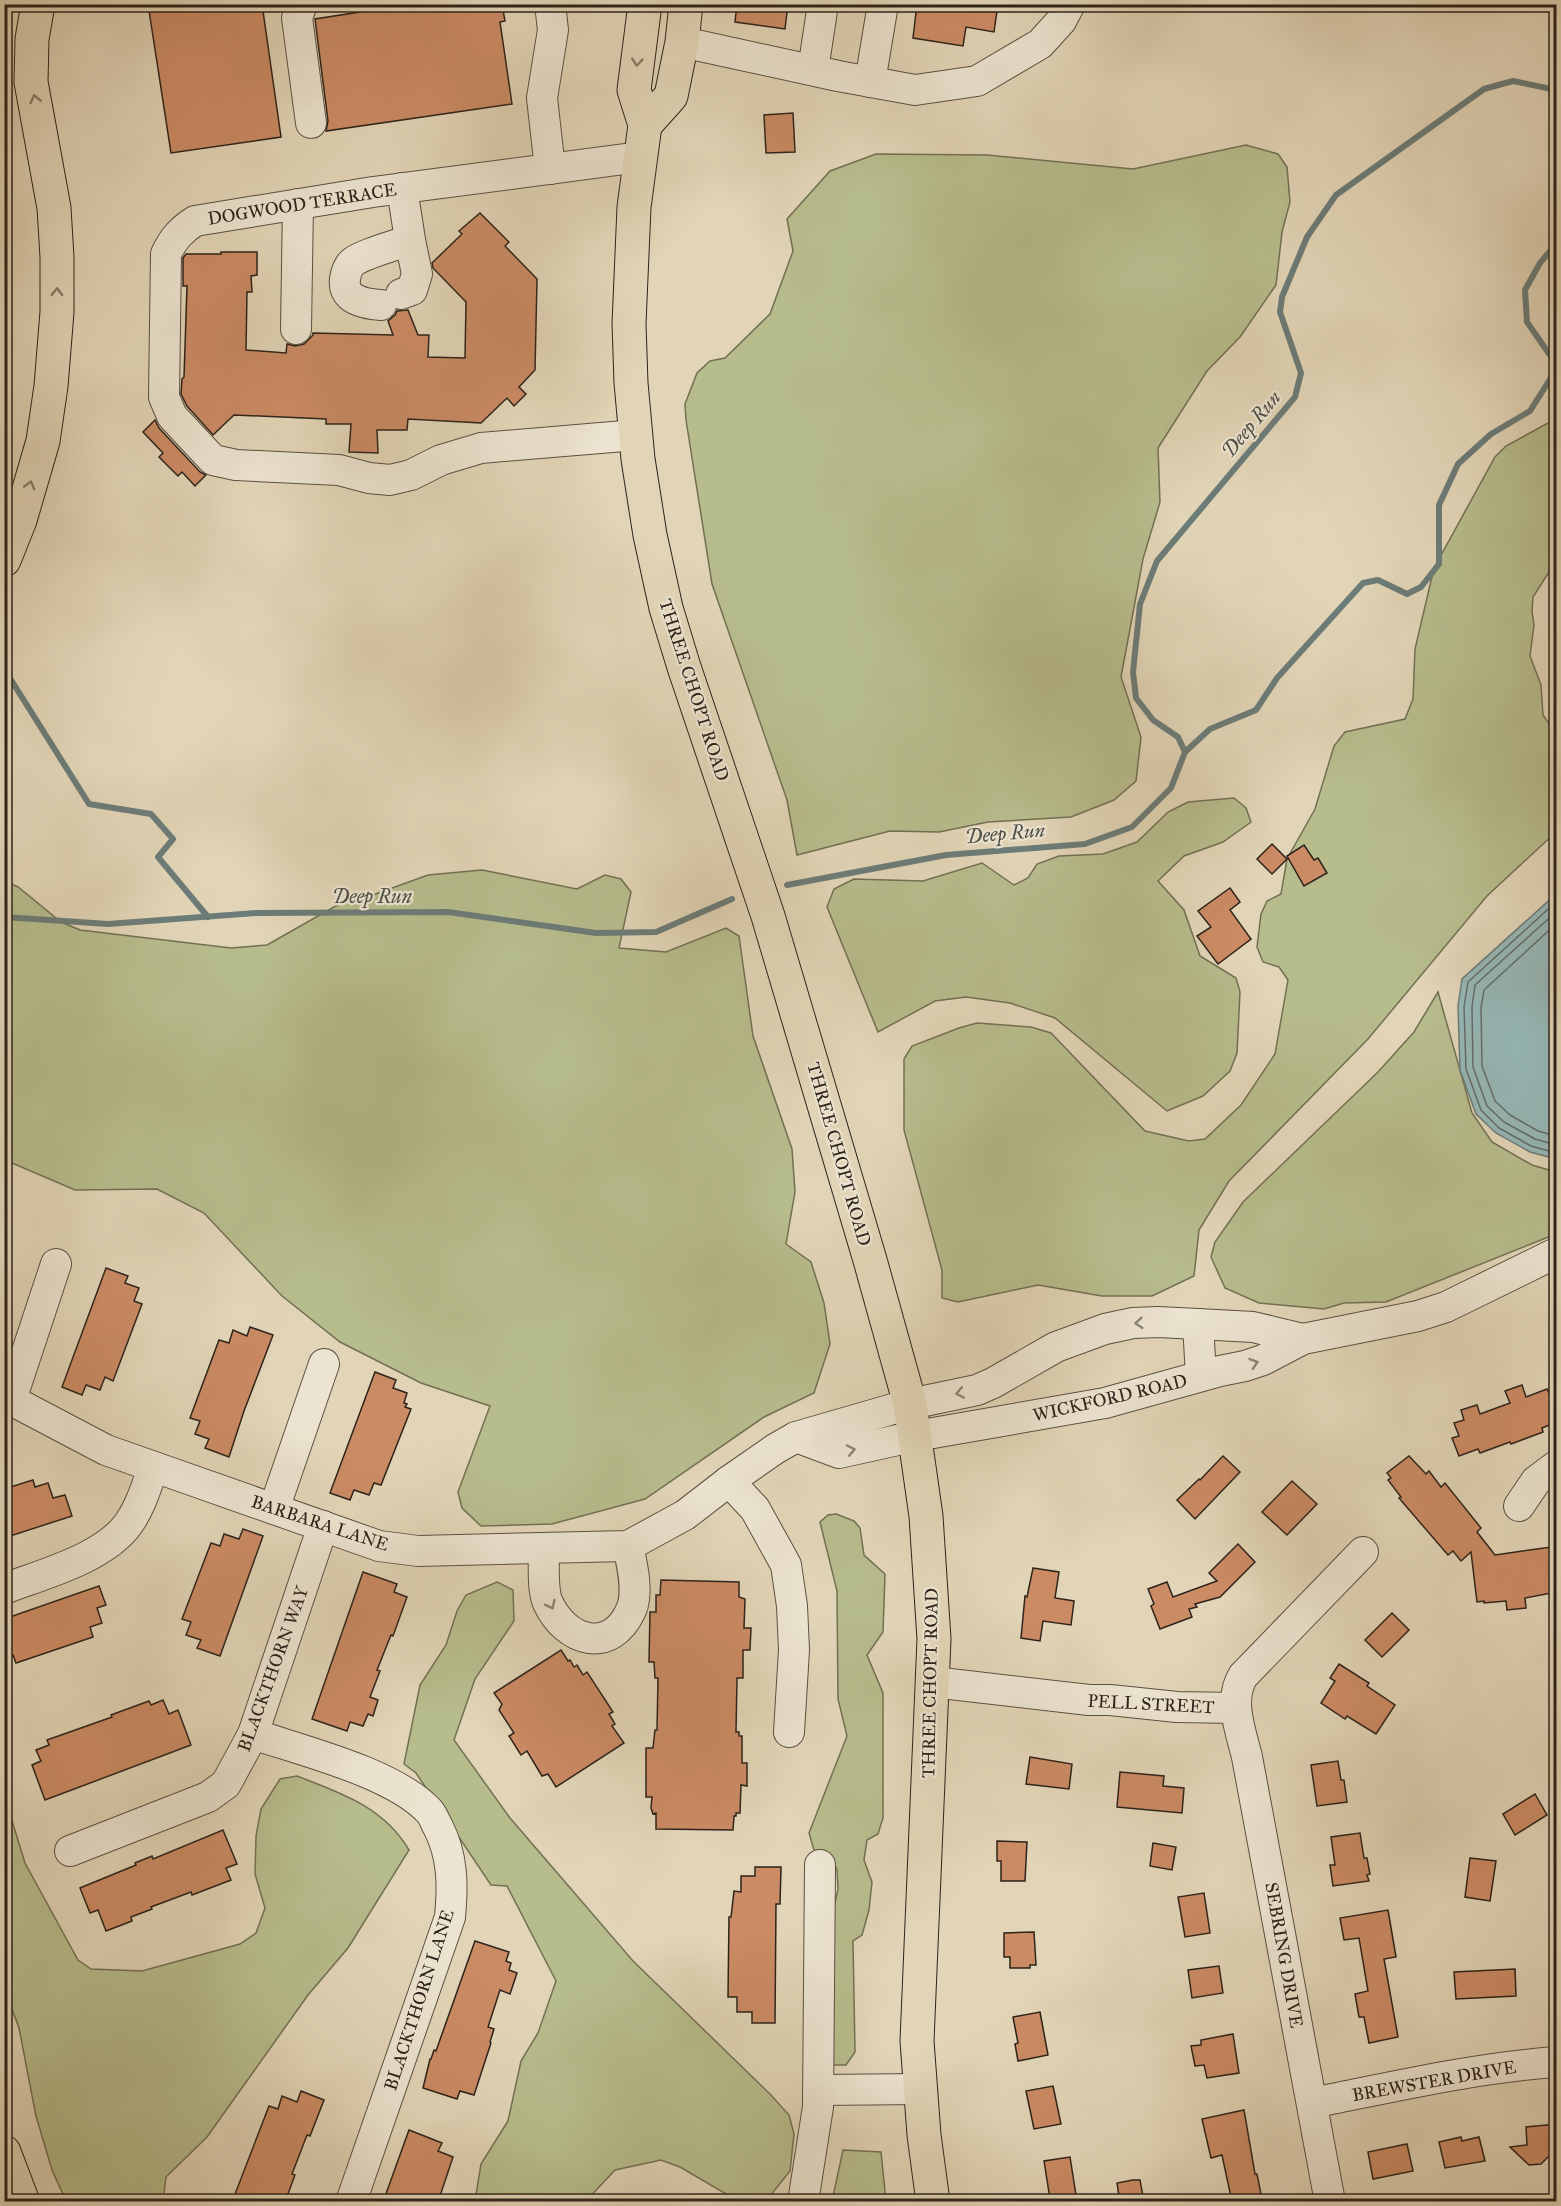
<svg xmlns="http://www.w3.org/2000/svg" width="1561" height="2206" font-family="'IM FELL Great Primer',serif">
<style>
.green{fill:#b7bc8c;stroke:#727054;stroke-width:1.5}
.water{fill:#96b7b6;stroke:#6c7c78;stroke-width:1.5}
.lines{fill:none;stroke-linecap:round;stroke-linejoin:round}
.shore{stroke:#626d68;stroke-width:1.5}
.stream{stroke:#6c7c78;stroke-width:6}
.building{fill:#cb8b64;stroke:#2d231b;stroke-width:1.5}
.minor-casing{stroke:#5a5042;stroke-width:32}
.major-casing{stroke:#2d231b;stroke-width:35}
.highway-casing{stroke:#2d231b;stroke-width:35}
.minor{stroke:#ece4d0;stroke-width:30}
.major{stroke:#e2d5b7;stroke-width:33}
.highway{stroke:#e2d5b7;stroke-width:33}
.oneway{stroke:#887c69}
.oneway2{stroke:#8c8476}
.labels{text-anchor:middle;stroke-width:4.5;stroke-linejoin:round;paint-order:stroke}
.street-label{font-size:18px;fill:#2d231b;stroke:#ece4d0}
.water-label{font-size:20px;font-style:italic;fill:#4c4f4a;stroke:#ece4d0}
</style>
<rect width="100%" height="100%" fill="#e2d5b7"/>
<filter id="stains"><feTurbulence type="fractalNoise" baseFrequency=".00333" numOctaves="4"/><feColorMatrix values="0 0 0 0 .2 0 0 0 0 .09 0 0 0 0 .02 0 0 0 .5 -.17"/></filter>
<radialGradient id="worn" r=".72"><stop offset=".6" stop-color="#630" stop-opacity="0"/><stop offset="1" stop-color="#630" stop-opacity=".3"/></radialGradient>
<g class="green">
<path d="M1246,145L1278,154L1287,167L1290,202L1282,232L1276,285L1240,337L1207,371L1158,448L1160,502L1143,559L1121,677L1141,737L1136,781L1114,800L1071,817L988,822L939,832L890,831L797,855L787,800L712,584L686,420L685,404L697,373L710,361L725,358L770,314L793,251L787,219L830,171L876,154L987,155L1133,169Z"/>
<path d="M1556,410V561L1533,597L1532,611L1534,625L1530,656L1541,685L1543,715L1556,734V832L1487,896L1368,1039L1229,1181L1199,1230L1194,1276L1152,1296H1102L1038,1285L958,1302L942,1298V1270L904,1130V1059L912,1046L959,1028L977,1023L1031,1027L1051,1033L1145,1131L1189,1141L1205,1139L1241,1105L1275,1054L1288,980L1279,967L1263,962L1257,947L1261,914L1267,901L1281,894L1287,859L1315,809L1334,746L1345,732L1405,719L1413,699L1415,649L1434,568L1495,457L1506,446L1550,422Z"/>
<path d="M1234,798L1246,808L1251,822L1223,842L1184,856L1158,881L1184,910L1200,956L1236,978L1240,992L1237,1053L1230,1071L1203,1096L1167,1111L1055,1018L1010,1003L966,997L935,1001L878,1032L827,907L834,889L854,879L923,881L982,863L1014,885L1028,878L1037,864L1059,856L1103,854L1137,842L1168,812L1188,802Z"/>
<path d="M482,870L577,889L605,875L621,879L631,892L619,948L666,952L726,928L739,936L753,1036L792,1149L795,1192L786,1244L811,1262L824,1303L830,1344L814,1393L764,1417L645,1499L552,1524L481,1526L462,1508L458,1492L490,1406L421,1383L340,1342L282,1296L204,1213L157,1189L75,1190L5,1160V881L18,887L61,922L80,930L231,948L267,945L348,899L370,896L428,875Z"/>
<path d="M1438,992L1472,1113L1492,1142L1532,1165L1556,1172V1234L1386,1302L1344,1303L1324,1309L1259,1303L1225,1288L1211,1257L1215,1242L1243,1202L1378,1072L1414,1032Z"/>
<path d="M836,1514L854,1521L860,1528L864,1555L885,1574L883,1632L867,1655L883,1693V1818L878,1834L867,1840L864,1860L872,1882L869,1910L862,1935L853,1941L855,2052L846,2065H829L831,1921L838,1889L837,1870L834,1863L814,1850L809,1833L847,1736L838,1699L837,1591L820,1522L828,1515Z"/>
<path d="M497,1582L513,1590L514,1621L475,1679L454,1740L510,1818L633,1961L770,2094L789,2115L794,2134L790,2171L766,2201H738L680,2167L661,2160L615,2170L586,2201H475L481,2164L508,2121L521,2061L538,2033L556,1981L507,1886L491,1885L416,1773L404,1764L420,1685L446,1645L457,1611L466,1595Z"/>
<path d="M297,1776C341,1793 384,1807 409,1850L348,1948L308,1995L207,2137L166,2177L163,2201H66L52,2170L36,2116L19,2028L5,1990V1798L25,1863L78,1960L91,1969L142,1971L240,1944L256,1933L265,1908L255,1874L256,1836L261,1809L280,1779Z"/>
<path d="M843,2150L881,2152L886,2201H832Z"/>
</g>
<path class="water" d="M1556,894V1159L1530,1152L1496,1133L1476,1114L1460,1070L1458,1006L1462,979Z"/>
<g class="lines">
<g class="shore">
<path d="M1556,902L1468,982L1464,1007L1466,1069L1481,1110L1499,1128L1531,1146L1556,1153"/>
<path d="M1556,912L1475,985L1472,1007L1473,1067L1487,1106L1504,1122L1535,1139L1556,1145"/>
<path d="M1556,924L1484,990L1481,1008L1482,1066L1495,1101L1510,1115L1538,1131L1556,1136"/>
</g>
<g class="stream">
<path d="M8,675L89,804L151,814L173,839L158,857L208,917"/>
<path d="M1185,752L1178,737L1153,720L1136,698L1133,672L1140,604L1157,561L1295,397L1301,373L1280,312L1282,297L1307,237L1336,195L1484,89L1513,81L1556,90"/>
<path d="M787,885L946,855L1085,844L1132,827L1171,788L1185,752L1210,729L1256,710L1277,678L1363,583L1378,580L1407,594L1421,587L1439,564V505L1458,464L1491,434L1530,411L1554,373L1552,358L1527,322L1525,290L1540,263L1556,244"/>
<path d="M4,917L108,924L257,913L448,912L596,933L656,932L732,899"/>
</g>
</g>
<g class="building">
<path d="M148,4H262L281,137L171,153Z"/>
<path d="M412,4H502L505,21L500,22L512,104L326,131L328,121L315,19Z"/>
<path d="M737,4H788L785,29L735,22Z"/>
<path d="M917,4H998L994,32L966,27L963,46L913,38Z"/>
<path d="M793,113L795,152L766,153L764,115Z"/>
<path d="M480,213L509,242L505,246L537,279L535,370L519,387L526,394L514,406L507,398L481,423L408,419L407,430H377L378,453L349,452L351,424H326V419L234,415L213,435L187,406L181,394L182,379L184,377L187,286H183V258L186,254H221V252H257V275L251,276L252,292H247L246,350L286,353L287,344L295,346L304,344L313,335V333L393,335L388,321L395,315L397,311L408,310L418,335H429L428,357L465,358L466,302L433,268L432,263L462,234L459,231Z"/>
<path d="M155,420L159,428L200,472L206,475L195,486L182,472L178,476L159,457L163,453L143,432Z"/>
<path d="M1272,844L1287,859L1272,874L1257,859Z"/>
<path d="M1304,845L1314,860L1318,858L1327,873L1304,886L1287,856Z"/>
<path d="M1230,888L1240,902L1230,910L1251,939L1218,964L1197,936L1211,927L1198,911Z"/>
<path d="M106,1268L128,1276L125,1283L139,1288L134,1301L142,1304L113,1381L105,1377L100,1390L86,1385L82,1395L62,1387Z"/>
<path d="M250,1327L273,1335L244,1411L229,1457L205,1448L209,1439L195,1434L200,1421L190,1418L219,1340L229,1343L233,1330L247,1336Z"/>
<path d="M375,1372L396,1380L393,1388L407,1393L404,1403L407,1404L405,1407L411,1409L381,1485L374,1483L369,1495L354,1490L350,1500L330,1493Z"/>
<path d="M1522,1385L1526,1397L1547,1389L1549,1393L1557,1390V1422L1542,1428L1543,1432L1511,1444L1510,1442L1480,1453L1478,1449L1459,1456L1452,1438L1459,1436L1454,1423L1464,1420L1461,1410L1477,1405L1480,1414L1510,1403L1505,1391Z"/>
<path d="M1223,1456L1240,1472L1195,1519L1177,1500L1199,1479L1200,1480Z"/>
<path d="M1409,1456L1426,1474L1429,1471L1441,1487L1445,1483L1481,1528L1477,1532L1495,1555L1551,1547L1553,1559L1557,1558V1592L1525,1598L1526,1608L1507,1610L1506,1601L1484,1603V1601L1477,1602L1471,1552L1461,1561L1453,1551L1448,1555L1399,1498L1401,1497L1388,1480L1391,1478L1387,1473Z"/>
<path d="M33,1480L35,1487L48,1483L53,1498L65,1495L72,1516L4,1538V1489Z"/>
<path d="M1292,1481L1317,1504L1287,1535L1262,1512Z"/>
<path d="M243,1529L263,1536L220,1656L197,1648L201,1640L186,1635L191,1622L182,1619L211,1543L220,1546L224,1534L239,1539Z"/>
<path d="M1238,1544L1255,1562L1220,1597L1195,1604L1197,1607L1189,1609L1192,1617L1160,1629L1151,1606L1154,1604L1148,1589L1167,1582L1173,1597L1217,1581L1209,1573Z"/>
<path d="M1033,1568L1059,1572L1055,1598L1074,1601L1071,1625L1043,1621L1040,1641L1021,1638L1025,1596L1027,1597Z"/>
<path d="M363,1572L397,1584L394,1592L407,1597L393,1636L391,1635L377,1670L380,1671L370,1697L378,1700L373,1716L368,1714L363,1726L350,1722L347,1731L312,1719Z"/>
<path d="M661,1580L739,1582V1597L745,1599L744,1628H751L750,1650H743V1678H737L736,1732H739V1736H742V1763H747V1786L741,1785L740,1813H736V1816H734L733,1830L656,1829V1813L653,1814L651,1808L652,1797H646V1748H653L655,1730H657L658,1678H655L654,1662H649L650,1612H656V1595H660Z"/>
<path d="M99,1586L106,1605L97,1608L102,1623L90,1627L93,1637L16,1663L13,1655L4,1658V1619Z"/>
<path d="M1392,1613L1409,1630L1382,1657L1365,1640Z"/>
<path d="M561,1650L568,1661L570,1660L574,1667L577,1665L583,1675L587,1672L613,1712L609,1714L615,1724L612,1726L624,1743L556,1787L548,1774L542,1776L527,1751L521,1755L509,1736L514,1733L499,1710L502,1704L494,1693Z"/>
<path d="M1339,1664L1369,1683L1367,1686L1395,1705L1376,1734L1347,1716L1345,1719L1321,1703L1335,1681L1330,1678Z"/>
<path d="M163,1700L169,1714L178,1710L191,1745L45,1800L32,1765L41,1761L36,1750L49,1745L47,1740L112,1717L111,1715L149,1701L151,1705Z"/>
<path d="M1030,1757L1072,1764L1069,1789L1026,1784Z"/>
<path d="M1338,1761L1341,1780H1344L1347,1802L1317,1806L1311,1765Z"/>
<path d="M1120,1772L1164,1776L1163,1786L1184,1788L1182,1813L1117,1807Z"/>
<path d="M1535,1794L1547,1815L1515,1835L1503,1814Z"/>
<path d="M223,1830L237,1864L226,1868L231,1880L192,1895L191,1892L151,1907L152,1909L131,1917L132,1921L106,1931L98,1910L90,1913L80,1888L136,1865L135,1863L152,1856L153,1859Z"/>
<path d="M1360,1833L1364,1858H1367L1370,1874L1367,1875L1369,1881L1333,1886L1330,1865H1335L1331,1837Z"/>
<path d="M997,1841L1027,1842L1025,1881H1001V1861H997Z"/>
<path d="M1153,1843L1176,1847L1172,1870L1150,1866Z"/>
<path d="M1470,1858L1496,1861L1490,1901L1465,1897Z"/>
<path d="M755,1867H781L780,1904H776L775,2023H752V2012H737V1997H728L729,1917H731L734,1891L741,1892V1876H755Z"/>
<path d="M1204,1893L1210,1933L1185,1937L1178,1897Z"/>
<path d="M1388,1910L1396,1957L1384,1959L1398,2037L1369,2043L1364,2017H1359L1355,1994L1368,1991L1359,1938L1344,1940L1340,1918Z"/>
<path d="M1034,1932L1036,1965H1030V1968H1010V1957H1004V1933Z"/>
<path d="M475,1941L509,1952L506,1961L511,1963L509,1970L517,1973L510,1994L500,1990L488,2027L494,2029L490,2042L491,2043L474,2095L460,2091L457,2099L423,2088L430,2059H431L434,2050L436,2051Z"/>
<path d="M1219,1966L1223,1993L1192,1998L1188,1970Z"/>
<path d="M1515,1969L1516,1996L1456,1999L1454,1972Z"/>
<path d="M1040,2012L1048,2055L1018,2061L1015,2044L1018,2043L1013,2017Z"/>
<path d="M1233,2034L1239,2073L1207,2078L1204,2065L1195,2066L1191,2046L1201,2045V2040Z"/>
<path d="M1053,2086L1061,2124L1034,2129L1026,2091Z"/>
<path d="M301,2091L324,2100L310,2136L307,2135L292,2174L295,2175L285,2202H232L269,2106L278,2109L282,2096L297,2102Z"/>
<path d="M1244,2110L1255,2174H1257L1261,2194L1258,2195L1259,2202H1232L1222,2155L1211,2158L1202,2119Z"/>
<path d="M1557,2124V2148L1541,2164L1529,2165L1510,2147L1527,2145L1526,2127Z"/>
<path d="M409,2130L442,2143L438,2151L453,2157L438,2202H383Z"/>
<path d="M1461,2137L1462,2141L1479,2137L1485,2161L1445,2168L1439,2142Z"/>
<path d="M1407,2144L1413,2171L1373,2179L1368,2152Z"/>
<path d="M1070,2157L1076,2195L1050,2199L1044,2161Z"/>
<path d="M1133,2180H1140L1144,2202H1120L1117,2183Z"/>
</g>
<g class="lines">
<g class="minor-casing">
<g id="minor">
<path d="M302,4L297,18L311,123"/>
<path d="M550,4L553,30L542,98L550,169"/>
<path d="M682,42L838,76L915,90L977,81L1040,44L1061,21L1070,4"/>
<path d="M813,70L823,4"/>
<path d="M870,82L883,4"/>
<path d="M402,188L410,240"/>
<path d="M381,305C365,304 342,300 345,279C346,273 348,266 353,262C363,254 397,245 410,240L417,274L412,290L401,294"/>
<path d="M296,329L298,204"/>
<path d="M636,435L481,448L441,460L411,475L390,480L369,478L339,470L236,465L213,460L172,416L164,397L166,254C173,239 181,230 195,221L373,192L640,157"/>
<path d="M56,1264L11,1400L106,1450L379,1546L418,1551L628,1546L685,1515L729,1481L775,1449L796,1437L910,1404L977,1390L993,1383L1056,1347L1105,1329L1133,1323L1158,1322L1198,1324L1253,1327L1303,1339"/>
<path d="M1198,1324L1201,1376"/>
<path d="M796,1437L839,1453L916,1436L1105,1403L1220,1371L1245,1366L1263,1360L1303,1339L1418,1316L1446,1307L1556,1253"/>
<path d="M729,1481L755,1509L786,1565L792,1606L794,1650L789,1732"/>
<path d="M1519,1506L1536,1481L1556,1466"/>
<path d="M274,1509L324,1364"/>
<path d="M544,1548C544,1563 542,1590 548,1603C566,1642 611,1655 631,1610C639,1593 632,1564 628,1546"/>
<path d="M4,1589C43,1574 105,1558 129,1523C141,1506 146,1487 153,1468"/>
<path d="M933,1682L1089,1700H1110L1177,1707L1236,1708"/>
<path d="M253,1734C303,1751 394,1773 429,1811C433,1815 435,1822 438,1827C453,1856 453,1885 450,1917L351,2202"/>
<path d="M70,1851L208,1797L226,1784L253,1734L323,1526"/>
<path d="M818,2090L921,2089"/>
<path d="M1312,2103C1393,2087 1474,2068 1556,2062"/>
<path d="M803,2202L818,2107L820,1865"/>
<path d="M1330,2202L1247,1757C1241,1732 1228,1700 1243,1676L1363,1552"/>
</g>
</g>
<g class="major-casing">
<g id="major">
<path d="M645,4L634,90L645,125L634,207L629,324L631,383L638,459L650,535L666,608L684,667L768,916L870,1260L910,1404L926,1516L934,1639L917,2041L924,2135L933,2202"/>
<path d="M645,125L671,96L682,42L686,4"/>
</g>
</g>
<g class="highway-casing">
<g id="highway">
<path d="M4,560L20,520L43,441L51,386L57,312V257L54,208L31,82L32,39L38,4"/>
<path d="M4,2152L23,2202"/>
</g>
</g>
<use href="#minor" class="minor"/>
<use href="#major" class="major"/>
<use href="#highway" class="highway"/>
</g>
<defs><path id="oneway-chevron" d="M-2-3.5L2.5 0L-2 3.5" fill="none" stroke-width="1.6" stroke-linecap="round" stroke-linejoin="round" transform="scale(1.5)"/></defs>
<g class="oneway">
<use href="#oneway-chevron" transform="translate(637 62) rotate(96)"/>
<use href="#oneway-chevron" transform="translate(35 99) rotate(-103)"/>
<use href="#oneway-chevron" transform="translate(57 292) rotate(-89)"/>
<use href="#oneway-chevron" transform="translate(30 485) rotate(-74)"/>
</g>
<g class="oneway2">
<use href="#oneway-chevron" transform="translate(1139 1323) rotate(175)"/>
<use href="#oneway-chevron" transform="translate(1254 1363) rotate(-19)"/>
<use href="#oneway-chevron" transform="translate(960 1393) rotate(169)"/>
<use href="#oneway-chevron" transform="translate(851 1450) rotate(-12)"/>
<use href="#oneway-chevron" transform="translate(551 1605) rotate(64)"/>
</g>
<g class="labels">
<g class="street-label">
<text transform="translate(302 204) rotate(-9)" y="6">DOGWOOD TERRACE</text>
<text transform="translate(694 690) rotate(72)" y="6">THREE CHOPT ROAD</text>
<text transform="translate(839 1154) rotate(74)" y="6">THREE CHOPT ROAD</text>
<text transform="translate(1110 1398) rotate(-13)" y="6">WICKFORD ROAD</text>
<text transform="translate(320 1523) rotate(18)" y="6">BARBARA LANE</text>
<text transform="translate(273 1669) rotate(-70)" y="6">BLACKTHORN WAY</text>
<text transform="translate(930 1683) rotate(-89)" y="6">THREE CHOPT ROAD</text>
<text transform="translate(1151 1704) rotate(3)" y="6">PELL STREET</text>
<text transform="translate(1284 1955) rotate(80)" y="6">SEBRING DRIVE</text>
<text transform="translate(419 2000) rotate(-72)" y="6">BLACKTHORN LANE</text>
<text transform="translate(1434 2081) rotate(-10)" y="6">BREWSTER DRIVE</text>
</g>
<g class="water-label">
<text transform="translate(1251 424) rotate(-50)" y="7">Deep Run</text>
<text transform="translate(1005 833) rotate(-5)" y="7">Deep Run</text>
<text x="372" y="903">Deep Run</text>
</g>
</g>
<rect width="1561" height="2206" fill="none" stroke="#e2d5b7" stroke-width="24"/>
<rect x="6" y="6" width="1549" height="2194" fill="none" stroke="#2d231b" stroke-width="3"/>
<rect x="12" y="12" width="1537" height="2182" fill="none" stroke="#2d231b" stroke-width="1.5"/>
<rect width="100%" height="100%" filter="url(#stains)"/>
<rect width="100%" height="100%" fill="url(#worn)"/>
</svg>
